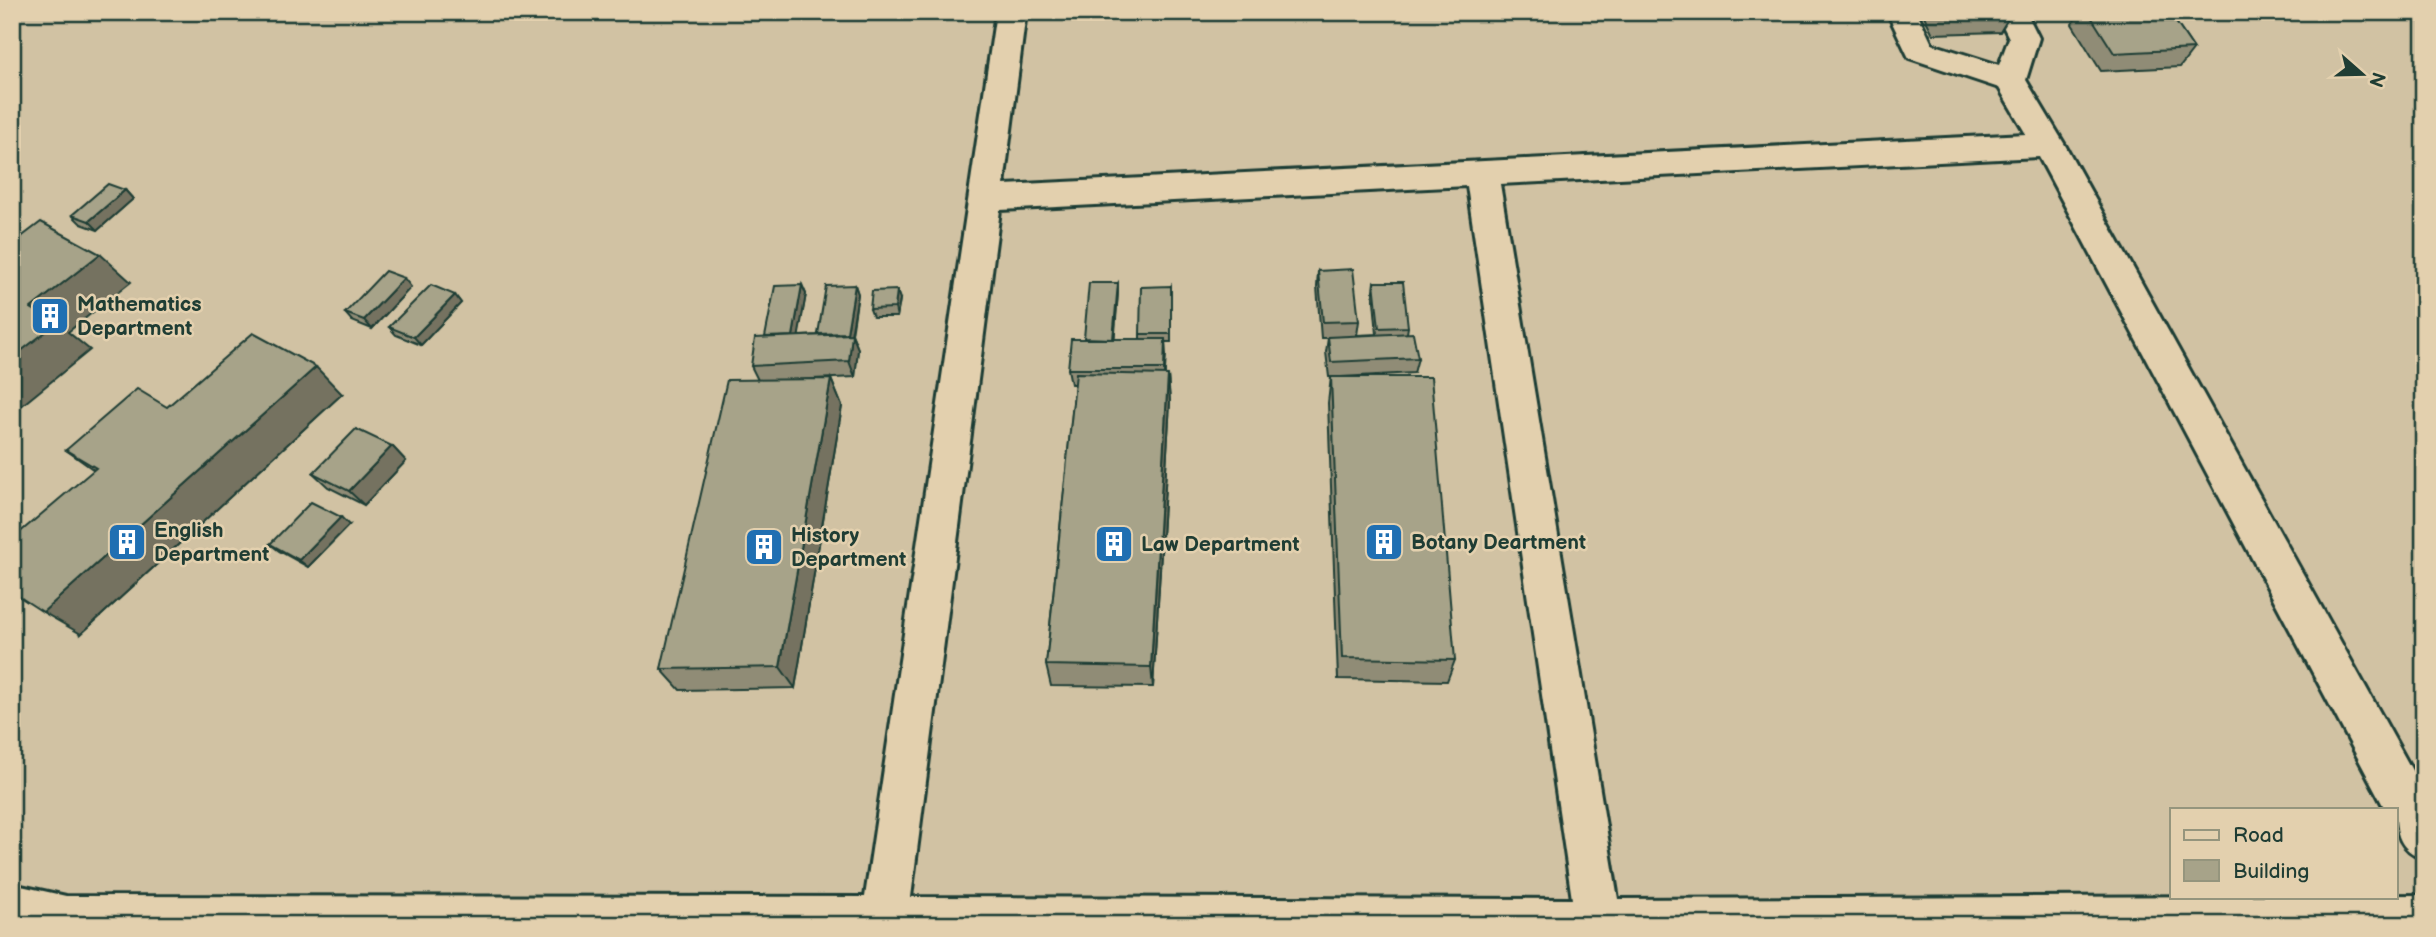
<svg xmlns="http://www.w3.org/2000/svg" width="2436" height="937" font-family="'Balsamiq Sans',sans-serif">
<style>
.built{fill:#d1c2a3;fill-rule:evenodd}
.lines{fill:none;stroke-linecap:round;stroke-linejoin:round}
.street-casing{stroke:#1f3d34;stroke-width:6}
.street{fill:#e3d0ae;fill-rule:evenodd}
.wall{fill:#908c76;stroke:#1f3d34;stroke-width:2}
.shaded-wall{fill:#757260;stroke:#1f3d34;stroke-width:2}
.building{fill:#a7a389;stroke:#1f3d34;stroke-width:2}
.labels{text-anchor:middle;stroke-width:5;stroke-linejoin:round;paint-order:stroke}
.poi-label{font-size:21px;font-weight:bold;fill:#1f3d34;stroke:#e3d0ae;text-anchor:start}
</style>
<rect width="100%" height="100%" fill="#e3d0ae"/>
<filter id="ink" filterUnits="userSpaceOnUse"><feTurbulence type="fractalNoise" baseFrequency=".0143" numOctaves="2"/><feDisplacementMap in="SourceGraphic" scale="14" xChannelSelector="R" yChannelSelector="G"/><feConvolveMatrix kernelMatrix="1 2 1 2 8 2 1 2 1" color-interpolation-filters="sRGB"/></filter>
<g filter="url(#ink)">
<path class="built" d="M12,12H2424V925H12ZM2172,809H2396V897H2172Z"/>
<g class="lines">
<g class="street-casing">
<path id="street" d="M996,12H1026L1004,185L2026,134L1999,88L1909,58L1887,12H1917L1932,44L1999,65L2009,38L1996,12H2026L2039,38L2026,80L2065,145L2424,792V859C2399,849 2396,835 2396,809H2385L2039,157L1500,184L1618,899L2424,895V925H12V884L66,896L865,897ZM1467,186L1572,899L911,897L1000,210Z"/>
</g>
<use href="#street" class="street"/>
</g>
<g class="wall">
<path d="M1922,12H2010L2011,14L2000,32L1933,34Z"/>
<path d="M2080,12H2169L2194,49L2180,67L2101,71L2072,24Z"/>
<path d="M125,190L133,199L98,230L81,224L72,215Z"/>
<path d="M1318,271L1359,321L1357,335L1377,334L1373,290L1374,282L1408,327L1407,333L1418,358L1414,373L1342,377L1455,660L1447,681L1338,679L1328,403L1331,377H1329L1326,352L1328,338H1321L1317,287Z"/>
<path d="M1118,283V292L1114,339H1140V334L1171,286V342H1165V375H1168L1170,402L1153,687L1051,686L1046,665L1075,384H1071L1068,369L1084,339Z"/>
<path d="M802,285L806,294L798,336L819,335L818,334L855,285L858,294L852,334L858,349L855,377L791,380L831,379L842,406L795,688L680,690L661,669L758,380L751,366L765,338Z"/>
<path d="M411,287L372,329L352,321L345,313Z"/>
<path d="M455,295L461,303L421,345L396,335L389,327Z"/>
<path d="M900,299L897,317H873L870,309Z"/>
<path d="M342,394L81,634L94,470L66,450L167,407Z"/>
<path d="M392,446L406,461L364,505L328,487L313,473Z"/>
<path d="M349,525L308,567L279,551L270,544Z"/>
</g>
<g class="shaded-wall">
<path d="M125,190L133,199L98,230L89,221Z"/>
<path d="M100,254L131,282L68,332L90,350L20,407L12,401V358L31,308Z"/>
<path d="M404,278L411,287L372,329L364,320Z"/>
<path d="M1118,283V292L1114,347L1113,339Z"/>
<path d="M802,285L806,294L797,345L793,336Z"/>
<path d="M855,285L858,294L850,341L847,333Z"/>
<path d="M897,290L900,299L897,317L895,308Z"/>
<path d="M455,295L461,303L421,345L414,337Z"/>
<path d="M852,334L858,349L855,377L849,361Z"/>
<path d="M1165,339L1166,355L1164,385V369Z"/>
<path d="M316,367L342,394L81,634L43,612Z"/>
<path d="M1168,375L1170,402L1153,687L1151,667Z"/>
<path d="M831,379L842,406L795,688L780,667Z"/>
<path d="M392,446L406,461L364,505L349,491Z"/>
<path d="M341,517L349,525L308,567L299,560Z"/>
</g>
<g class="building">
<path d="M1941,12H2010L2011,14L1943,16Z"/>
<path d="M2088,12H2169L2194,49L2114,53Z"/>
<path d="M108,184L125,190L89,221L72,215Z"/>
<path d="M41,222L100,254L31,308L57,323L12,358V244Z"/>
<path d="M1353,269L1359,321L1323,322L1318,271Z"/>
<path d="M385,271L404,278L364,320L345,313Z"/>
<path d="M1374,282H1403L1408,327L1379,328Z"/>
<path d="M1089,283H1118L1113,339L1084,338Z"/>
<path d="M431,285L455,295L414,337L389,327Z"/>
<path d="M802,285L793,336L765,337L775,286Z"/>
<path d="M855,285L847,333L818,334L826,286Z"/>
<path d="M1171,286V334H1140L1141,287Z"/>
<path d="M897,290L895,308L870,309L872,291Z"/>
<path d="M253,333L316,367L43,612L12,592V539L96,468L66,450L137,389L167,407Z"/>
<path d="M1413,333L1418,358L1331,362L1328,337Z"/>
<path d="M852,334L849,361L751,366L755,338Z"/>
<path d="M1071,339H1165L1164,369H1068Z"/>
<path d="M1076,373L1168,375L1151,667L1046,665Z"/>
<path d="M1331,377H1431L1455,660L1342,658Z"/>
<path d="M831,379L780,667L661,669L727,380Z"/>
<path d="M356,429L392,446L349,491L313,473Z"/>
<path d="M311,502L341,517L299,560L270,544Z"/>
</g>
</g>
<defs>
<g id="building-square" transform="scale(2.0125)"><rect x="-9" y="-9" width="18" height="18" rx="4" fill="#1f6fb2" stroke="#e3d0ae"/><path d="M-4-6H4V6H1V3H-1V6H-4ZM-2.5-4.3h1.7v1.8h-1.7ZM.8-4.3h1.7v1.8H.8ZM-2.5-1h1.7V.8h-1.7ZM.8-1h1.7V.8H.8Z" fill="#fff"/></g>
</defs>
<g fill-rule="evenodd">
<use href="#building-square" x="50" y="316"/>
<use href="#building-square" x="127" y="542"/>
<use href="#building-square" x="1384" y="542"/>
<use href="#building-square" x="1114" y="544"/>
<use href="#building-square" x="764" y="547"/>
</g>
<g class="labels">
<g class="poi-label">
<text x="77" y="311">Mathematics<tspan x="77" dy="24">Department</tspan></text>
<text x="154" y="537">English<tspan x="154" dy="24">Department</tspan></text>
<text x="791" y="542">History<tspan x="791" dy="24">Department</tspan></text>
<text x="1411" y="549">Botany Deartment</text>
<text x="1141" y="551">Law Department</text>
</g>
</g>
<rect width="2436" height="937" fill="none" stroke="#e3d0ae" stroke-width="42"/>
<rect x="21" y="21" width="2394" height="895" fill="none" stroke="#1f3d34" stroke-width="2.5" filter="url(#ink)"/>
<rect x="2170" y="808" width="228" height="91" fill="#e3d0ae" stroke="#95957d" stroke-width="2"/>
<rect x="2184" y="830" width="35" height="10" fill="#e3d0ae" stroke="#95957d" stroke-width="2"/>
<text x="2233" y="842" font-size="21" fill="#1f3d34">Road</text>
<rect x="2184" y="860" width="35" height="21" fill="#a7a389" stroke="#95957d" stroke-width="2"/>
<text x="2233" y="878" font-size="21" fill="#1f3d34">Building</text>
<g transform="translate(2362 74) rotate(110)" stroke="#e3d0ae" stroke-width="5" paint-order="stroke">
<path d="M0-5L12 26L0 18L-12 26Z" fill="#1f3d34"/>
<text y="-10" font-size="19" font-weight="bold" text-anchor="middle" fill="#1f3d34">N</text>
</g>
</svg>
